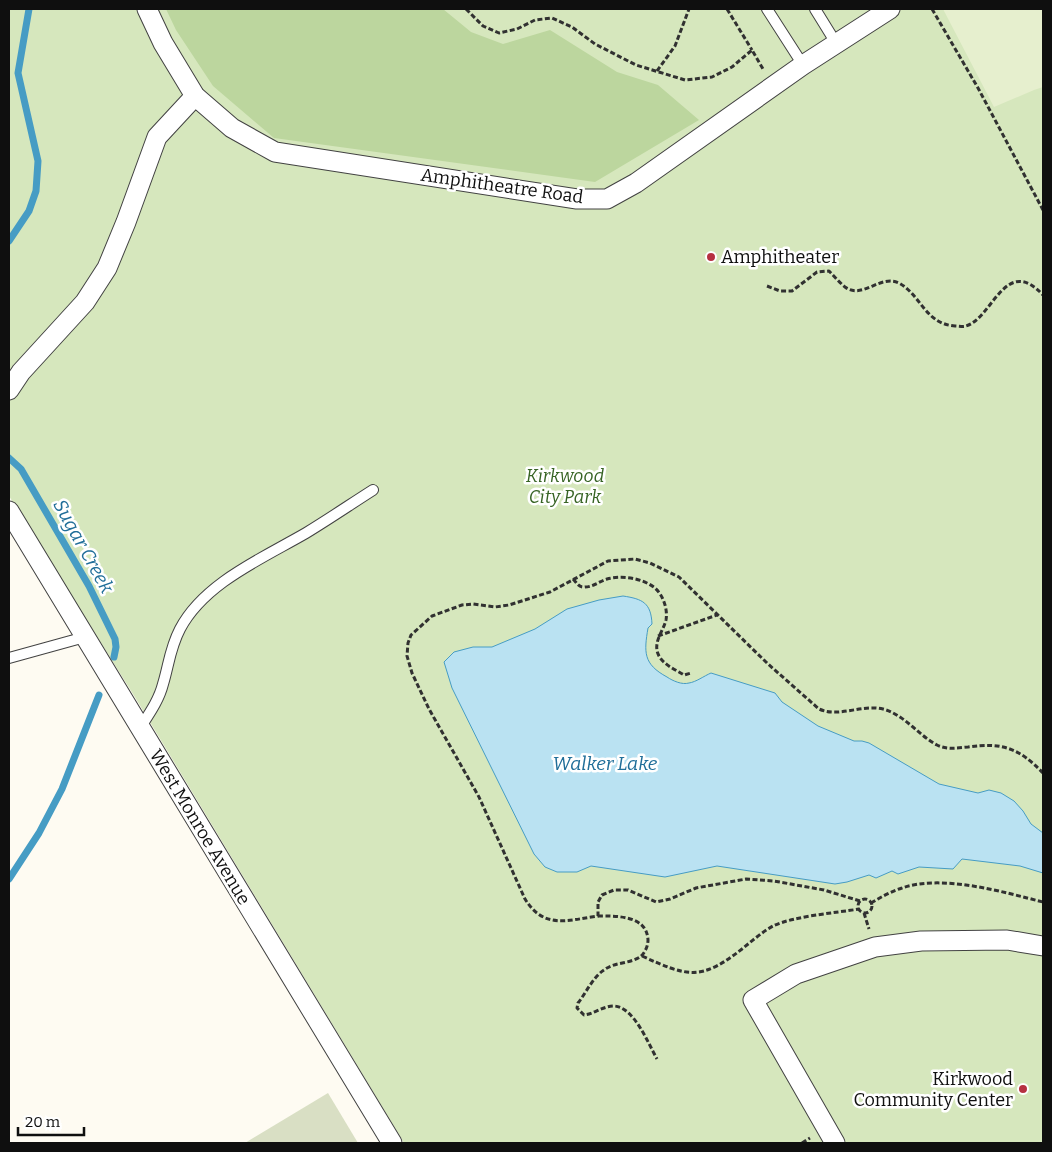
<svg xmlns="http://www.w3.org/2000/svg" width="1052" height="1152" font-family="Bitter,serif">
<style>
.green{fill:#d6e7bd}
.forest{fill:#bcd69e}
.cemetery{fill:#d9dfc4}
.pitch{fill:#e6efce}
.water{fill:#bae2f2;stroke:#469cc4}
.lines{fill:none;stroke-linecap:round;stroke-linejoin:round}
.stream{stroke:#469cc4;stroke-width:7}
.lane-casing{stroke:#424242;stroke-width:12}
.street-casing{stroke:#424242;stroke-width:21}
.path{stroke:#313131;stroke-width:3;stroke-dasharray:5 2.5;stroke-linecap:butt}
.lane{stroke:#fff;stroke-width:10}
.street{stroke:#fff;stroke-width:19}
.poi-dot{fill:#b63041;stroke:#fff;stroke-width:2}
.labels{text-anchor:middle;stroke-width:5;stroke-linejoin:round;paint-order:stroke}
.street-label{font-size:18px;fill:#0f0f0f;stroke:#fff}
.poi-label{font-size:18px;fill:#0f0f0f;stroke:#fff;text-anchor:start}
.park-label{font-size:18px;font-style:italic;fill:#366323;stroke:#fff}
.water-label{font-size:19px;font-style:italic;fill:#206e99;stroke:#fff}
</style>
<rect width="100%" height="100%" fill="#fefbf2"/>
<path class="green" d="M9,9H1043V1143H404L133,694L9,496Z"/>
<path class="forest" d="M166,9H443L471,32L503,44L550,30L617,72L658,85L699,120L595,182L274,138L213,86L176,30Z"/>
<path class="cemetery" d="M328,1093L358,1143H245Z"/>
<path class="pitch" d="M943,9H1043V87L1034,90L994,107Z"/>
<path class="water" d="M623,596C643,599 651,603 652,624L648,628C644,652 643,664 667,677C673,681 682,685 689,683C696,682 704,676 711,673L775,693L782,702L818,726L854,741H862L869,743L939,784L978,793L989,790L1001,793L1014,801L1023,811L1031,824L1043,833V873L1020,866L962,859L953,869L919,867L898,874L892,871L876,878L869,875L847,882L835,884L717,866L665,877L591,866L577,872H557L545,867L534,854L452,688L444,662L454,652L473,647H492L535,629L567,609L599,600Z"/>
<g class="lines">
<g class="stream">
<path d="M9,241L29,211L36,191L38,161L18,73L29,9"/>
<path d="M9,458L21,469L89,586L115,639L116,647L114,657"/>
<path d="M9,879L39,833L62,789L99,695"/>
</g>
<g class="lane-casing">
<g id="lane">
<path d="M767,9L803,65"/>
<path d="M815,9L836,43"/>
<path d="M9,658L85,637"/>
<path d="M140,728C149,714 159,700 163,684C169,664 170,648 180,629C204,583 263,558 306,533C329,519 351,504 373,490"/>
</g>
</g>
<g class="street-casing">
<g id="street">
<path d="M147,9L163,43L195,96L232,128L275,152L577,199H607L636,183L803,65L890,9"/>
<path d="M9,390L21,372L85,302L107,268L126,222L157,137L195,96"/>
<path d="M9,511L392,1143"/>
<path d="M835,1143L753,1000L796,974L875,947L921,941L1007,940L1043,946"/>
</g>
</g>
<g class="path">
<path d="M466,9L483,26L499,33L517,29L535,20L552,18L572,27L595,44L636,65L685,80L712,77L732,67L752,50L763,69"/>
<path d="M727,9L752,50"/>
<path d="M932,9L978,88L1043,210"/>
<path d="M657,71L675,46L689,9"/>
<path d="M767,286L780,291H792L817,272L829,271C834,276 839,282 845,287C862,300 880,274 899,283C921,295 925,324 955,326C959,326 963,327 966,326C993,318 1005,254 1043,295"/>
<path d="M573,579C577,583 579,588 585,587C593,587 600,581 607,579C623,575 642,578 655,588C663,595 668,609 666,620C663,632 652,643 659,656C664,665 676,670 684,675L691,673"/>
<path d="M658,636L717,615"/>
<circle cx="865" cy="906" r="7"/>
<path d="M860,901L824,890L774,881L746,879L696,888L670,899L656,902L628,890H614L602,895L598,902V916C568,920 544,930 525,899L479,797L429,709L412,673L407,656L408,643L411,635L432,616L462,605L473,604L495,607L509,605L550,592L608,561L635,559L650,563L679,577L768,664L819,709C839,718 861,704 883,709C905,715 918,735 937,745C947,750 957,748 968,747C1002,742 1019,748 1043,773"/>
<path d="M871,903C881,897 892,891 902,888C943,874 1003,892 1043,902"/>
<path d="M864,913L869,929"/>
<path d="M598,916C616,916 647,915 648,940C648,946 645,953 640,957C629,964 614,962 604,970C593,977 586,993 578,1003L577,1008L584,1015C594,1014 603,1006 614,1006C634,1007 648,1043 657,1059"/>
<path d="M642,956C688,977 701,981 742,949C752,941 762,932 773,926C794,916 835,913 859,909"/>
<path d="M802,1143L810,1138"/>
</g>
<use href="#lane" class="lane"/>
<use href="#street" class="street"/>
</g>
<g class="poi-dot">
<circle cx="711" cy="257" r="5"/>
<circle cx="1023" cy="1089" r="5"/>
</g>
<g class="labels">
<g class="street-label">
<text transform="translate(502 186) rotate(8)" y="6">Amphitheatre Road</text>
<text transform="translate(200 827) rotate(59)" y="6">West Monroe Avenue</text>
</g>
<g class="poi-label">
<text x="721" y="263">Amphitheater</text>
<text x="1013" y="1085" text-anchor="end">Kirkwood<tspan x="1013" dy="21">Community Center</tspan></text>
</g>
<g class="park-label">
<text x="565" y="482">Kirkwood<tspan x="565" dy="21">City Park</tspan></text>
</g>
<g class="water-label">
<text transform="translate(84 546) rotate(61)" y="7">Sugar Creek</text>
<text x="605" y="770">Walker Lake</text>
</g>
</g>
<rect width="1052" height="1152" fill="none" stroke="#0f0f0f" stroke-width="20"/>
<path d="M18 1127v8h66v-8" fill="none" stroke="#0f0f0f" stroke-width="2.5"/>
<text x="25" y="1127" font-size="15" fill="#0f0f0f" stroke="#ffffff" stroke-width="4" paint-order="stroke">20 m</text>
</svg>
